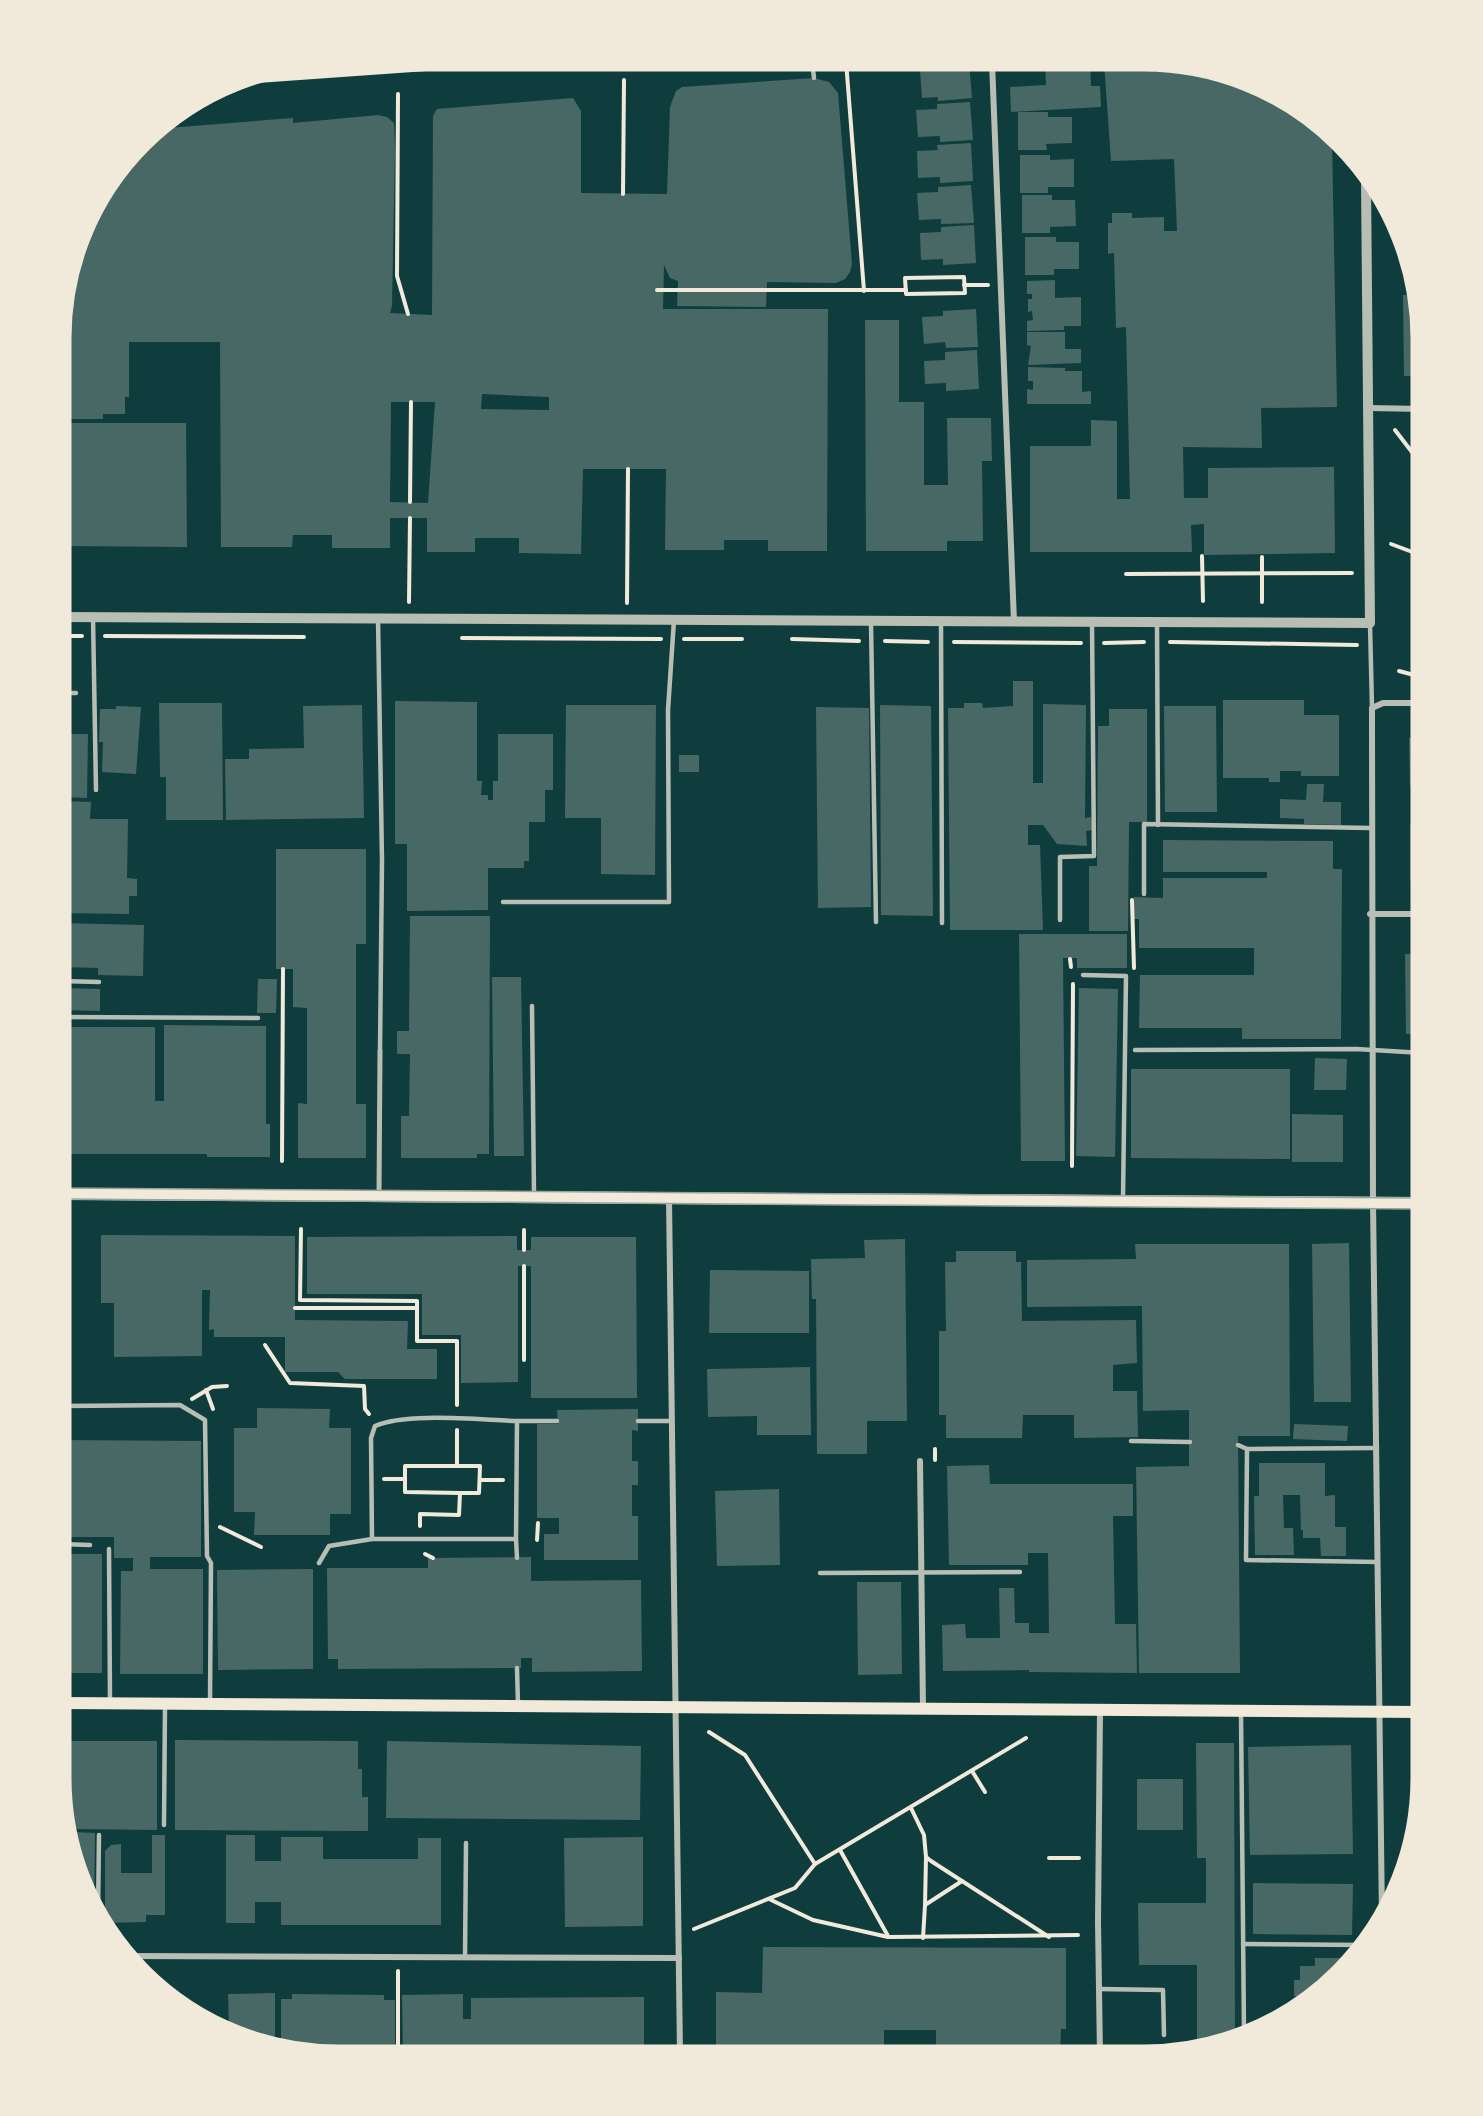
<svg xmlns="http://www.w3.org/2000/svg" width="1483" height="2116" font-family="Montserrat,sans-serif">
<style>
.building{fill:#486865;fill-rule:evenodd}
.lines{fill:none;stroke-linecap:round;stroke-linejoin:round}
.path{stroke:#f1e9da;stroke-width:4}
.service{stroke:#b8beb3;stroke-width:4.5}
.pedestrian{stroke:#b8beb3;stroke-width:5}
.minor{stroke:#b8beb3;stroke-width:6}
.tertiary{stroke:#b8beb3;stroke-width:10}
.secondary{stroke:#f1e9da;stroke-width:12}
.tram{stroke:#97a49c;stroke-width:1.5}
.rim{fill:none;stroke:#f1e9da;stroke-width:3}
</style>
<rect width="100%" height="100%" fill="#0f3d3e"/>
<g class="building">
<path d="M969,62L972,98L938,101V97L922,98L920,70L936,69V63Z"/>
<path d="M1045,62H1090L1091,86H1100L1101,107L1011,112L1010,87L1046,85Z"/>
<path d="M1104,62H1181L1251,81L1314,117L1332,140L1337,407L1261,408L1262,448L1183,447L1184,498H1208V468L1334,467L1335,553L1204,555V524L1191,525L1192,552H1030V446H1091V420L1117,421V499H1130L1126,327L1116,328L1114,253L1108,254V223H1112V213H1132V218L1164,217V231H1177L1174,159L1111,161Z"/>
<path d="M814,78L829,82L838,93L852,264L850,272L845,279L836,283L767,282L766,307L677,306L678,281L670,278L664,265L663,309H828L827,551H768V540H724V550H665L666,469H583L581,554L519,553V538H475V552H427V518H390V548H332V535H293L292,547H221L220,342H129V397H125V414H103V419H62V302L97,200L155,129L293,118V123L378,115L387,117L394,123L395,148L392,306L390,313L432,315L433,116L437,109L573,98L581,111V193L667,194L670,107L676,91L682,87ZM482,394L549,397V410L481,409ZM391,402H435L428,503L390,502Z"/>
<path d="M970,102L973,140L940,142V136L918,137L916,110L937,109V104Z"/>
<path d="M1018,112H1048V117H1072V143L1046,144L1047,150H1018Z"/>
<path d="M971,143L973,181L940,183V177L918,178L917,151L938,150L937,145Z"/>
<path d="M1020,155H1050V160L1074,159V187H1048V193H1020Z"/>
<path d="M971,185L974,223L941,224V219L919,220L917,193L938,192V187Z"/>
<path d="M1022,195H1052V200H1075L1076,226L1050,227V233H1022Z"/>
<path d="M974,225L976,263L943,265V259L921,260L920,233L941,232V227Z"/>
<path d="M1025,237H1056V242H1079V269H1054V275H1025Z"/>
<path d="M1055,280V298L1081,297V326H1064V330L1027,331V321L1033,320L1032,311L1028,312V299H1032V294H1027V281Z"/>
<path d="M1413,294L1423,339V376H1404L1403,295Z"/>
<path d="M976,309L978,347L946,348L945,342L924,344L922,317L943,316V311Z"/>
<path d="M865,320H899V402H924V485H948L947,418H991L992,461H982L983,541H947V551H866Z"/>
<path d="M1027,332H1065V349H1081V363L1028,365L1031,346L1027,345Z"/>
<path d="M977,350L979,389L946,391V383L925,384L924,361L945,360V352Z"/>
<path d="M1028,367L1065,368V371H1082V392L1091,391V404H1027V389L1033,390V381H1028Z"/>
<path d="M62,423H186L187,547L62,546Z"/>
<path d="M1013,681H1033V783H1043V704L1086,705L1085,818L1091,817L1092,830L1086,831L1087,846L1057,844L1043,825H1028V845H1040L1043,930H950L948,708H964V703H982L983,708L1013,706Z"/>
<path d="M1223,700H1304V715H1339V776H1301V771H1280V782H1269V778H1223Z"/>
<path d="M395,701L477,702V781H482L481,795H488V800H493V781H498V734H553V790H545V822H529V861H524V868H488V910L407,911V844H395Z"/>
<path d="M159,703H222L223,820H166V777H160Z"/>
<path d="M362,705L364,818L226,820L225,759H249V749L304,748L303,706Z"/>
<path d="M566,705H656L655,875L601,874V818H565Z"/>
<path d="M880,705L931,706L933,916L881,915Z"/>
<path d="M116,706L141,707L136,774L102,772L103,742H99L100,709H116Z"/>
<path d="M1164,706H1216L1217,812H1165Z"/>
<path d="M816,707L869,708L871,907L818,908Z"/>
<path d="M1109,709H1147V822H1129L1128,931H1089V866H1097L1098,726H1109Z"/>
<path d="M62,734H88L87,798L62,797Z"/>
<path d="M1409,738H1423V786L1410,787Z"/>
<rect x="679" y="755" width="20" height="17"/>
<path d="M1307,784H1324L1323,802H1341V825L1304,824V819L1280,818V799L1306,800Z"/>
<path d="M62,801L91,802L90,819H128L127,878L137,879V896H129V914L61,913Z"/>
<rect x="1410" y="824" width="13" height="57"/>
<path d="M1163,840L1333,841V869H1342L1341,1039H1242V1028H1139L1140,975H1254V948H1139V919H1134V897L1163,898V878H1267V872H1163Z"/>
<path d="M276,849H366V944H356V1104H366V1158H298V1103L307,1104V1008L293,1007V969H276Z"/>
<path d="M410,916H490L489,1154H477V1158H401V1116H409L410,1054H397V1031H409Z"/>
<path d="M61,923L144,925L143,976L98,975V968L61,967Z"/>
<path d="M1019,934H1127V968H1077V958H1063L1065,1161H1021Z"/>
<path d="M1405,954H1423V1034H1406Z"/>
<path d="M492,977H521L524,1156H494Z"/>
<path d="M258,979H277L276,1013H257Z"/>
<path d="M61,988L100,989V1011L61,1010Z"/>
<path d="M1079,988L1118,989L1115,1157L1076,1156Z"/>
<path d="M164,1025L266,1026V1124H270V1157H207V1154H61V1027H155V1101H164Z"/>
<path d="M1315,1058L1347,1059L1346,1090H1314Z"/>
<rect x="1412" y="1064" width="11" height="98"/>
<path d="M1131,1069H1290V1159L1131,1158Z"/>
<path d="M1292,1114L1343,1115V1162H1292Z"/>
<path d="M101,1235L295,1236V1320L408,1321L407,1349H437V1379H345L338,1372H285V1337H214V1329L209,1330L210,1290H202V1356L114,1357V1303H101Z"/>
<path d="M517,1236V1250H531V1237H636L637,1398H531V1266H518V1382L461,1383V1335H422V1294H307V1237Z"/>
<path d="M905,1239L907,1421H867V1454H817L816,1299H812L811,1259L865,1258L864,1240Z"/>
<path d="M1349,1243L1351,1402H1314L1312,1244Z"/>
<path d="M1135,1244H1289L1290,1436H1238L1240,1673H1139L1136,1467L1189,1466V1410L1143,1411L1142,1306L1027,1307V1260L1136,1259Z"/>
<rect x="1419" y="1250" width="4" height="242"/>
<path d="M956,1251H1016V1262H1021L1022,1321L1136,1320L1137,1363L1113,1365V1391H1137L1138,1437L1074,1438V1415H1023L1022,1438H946V1415H939V1331H946L945,1262H956Z"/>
<path d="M710,1270L809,1271V1333H709Z"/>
<path d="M810,1367L811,1435H757V1416L708,1417L707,1369Z"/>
<path d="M257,1408L330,1409L329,1428H351V1514H330V1535H254L255,1512H234V1428H257Z"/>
<path d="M638,1409V1431L632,1430V1461H638V1485H632V1516H638V1560H544V1534H559V1518H537V1424H558L557,1410Z"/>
<path d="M1294,1424L1348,1426L1347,1441L1293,1439Z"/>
<path d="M61,1440L201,1441V1557H150V1569H203V1674H120L121,1571H133V1558H114V1537H60Z"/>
<path d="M1259,1463H1325V1496L1335,1495V1527H1346V1556H1321L1320,1538H1303V1530H1301L1300,1495H1283L1284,1528H1293L1294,1555H1255L1254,1496H1259Z"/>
<path d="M989,1465L990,1484H1133V1516H1113L1115,1624H1136L1137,1673L1029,1672V1670L943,1671L942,1625L965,1624L966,1638H1000L999,1588H1014L1015,1623H1029V1633H1049L1048,1553H1028V1565H949L947,1466Z"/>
<path d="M779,1489L780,1565L717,1566L715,1491Z"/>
<rect x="60" y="1554" width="42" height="119"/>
<path d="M531,1557V1581L641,1580L642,1671L532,1672V1658H521V1668L338,1669V1659H328L327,1568H428V1558Z"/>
<path d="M313,1569V1669L218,1670L217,1570Z"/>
<path d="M857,1582H901L902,1674L858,1675Z"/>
<path d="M1417,1587H1422V1671H1416Z"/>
<path d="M175,1740L358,1741V1769H362V1797H368V1831L175,1830Z"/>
<path d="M60,1741H157V1830L72,1829L60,1777Z"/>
<path d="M387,1741L641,1746L640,1820L386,1818Z"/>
<path d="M1196,1743H1234L1235,2035L1197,2044V1965H1139L1138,1903H1206V1858H1197Z"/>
<path d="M1417,1744H1422V1796L1419,1811H1417Z"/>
<path d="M1351,1745L1353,1854L1250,1855L1248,1747Z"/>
<rect x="1137" y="1779" width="46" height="51"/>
<path d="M73,1832L95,1833L94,1909L89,1900Z"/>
<path d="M152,1835H165V1915H146V1922L105,1923V1851L111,1845L121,1844V1873H152Z"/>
<path d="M226,1835H255V1861H281V1837H323V1859H418V1838H441V1925H281V1902H255V1923H226Z"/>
<path d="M643,1837V1926L565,1927L564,1838Z"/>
<path d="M1253,1883L1353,1884L1352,1935L1253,1934Z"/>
<path d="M763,1947L1066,1948V2029H1061L1060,2056L936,2055V2030H884V2055H716V1992L762,1993Z"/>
<path d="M1315,1958H1347L1348,1965L1328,1987L1307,2001V1996H1294V1980H1300V1966H1315Z"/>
<path d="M275,1993V2043L229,2026L228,1994Z"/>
<path d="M292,1994L384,1995V2000H395V2054H303L281,2045V1999H292Z"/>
<path d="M463,1994V2019H471V1998L644,1997V2055L403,2054L402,1995Z"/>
</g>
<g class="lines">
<g class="path">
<path d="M846,61L864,291"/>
<path d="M398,94L397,276L408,314"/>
<path d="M623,194L624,80"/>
<path d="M964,277L965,293L906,294L905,278Z"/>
<path d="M964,285H988"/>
<path d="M657,290H906"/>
<path d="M1395,430L1415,456L1423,463"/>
<path d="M410,502L411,402"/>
<path d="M1391,544L1423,556"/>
<path d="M1202,556L1203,601"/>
<path d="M1126,574L1352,573"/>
<path d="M409,602L410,518"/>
<path d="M1262,602V557"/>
<path d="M627,603L628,469"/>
<path d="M62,636H82"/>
<path d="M105,636L304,637"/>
<path d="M462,638L661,639"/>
<path d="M684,639H742"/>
<path d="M792,639L859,641"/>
<path d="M885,641L928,642"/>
<path d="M954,642L1081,643"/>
<path d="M1170,642L1357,645"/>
<path d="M1104,643L1144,642"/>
<path d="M1399,671L1414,675L1423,661"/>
<path d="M1132,900L1134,968"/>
<path d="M1070,959L1071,967"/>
<path d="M282,1161L283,969"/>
<path d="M1072,1166L1073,984"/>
<path d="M301,1229L300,1300L417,1301V1341H457V1405"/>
<path d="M524,1230V1250"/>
<path d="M524,1266V1360"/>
<path d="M295,1308H417"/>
<path d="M265,1345L290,1383L364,1386L365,1409L369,1414"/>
<path d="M206,1390L213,1409"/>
<path d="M192,1399L212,1387L227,1386"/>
<path d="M935,1449V1460"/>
<path d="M457,1466H405V1492L460,1493"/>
<path d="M384,1479H405"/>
<path d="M480,1480H503"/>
<path d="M420,1526V1514L459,1515L460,1493H479L480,1466H457V1430"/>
<path d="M220,1527L261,1547"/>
<path d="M537,1540L538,1523"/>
<path d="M425,1554L433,1558"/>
<path d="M709,1732L745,1755L815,1864"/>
<path d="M972,1771L985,1792"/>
<path d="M911,1808L924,1835L926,1857L931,1861L1049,1937"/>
<path d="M840,1850L888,1936"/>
<path d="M926,1857L925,1905L962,1881"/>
<path d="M1049,1858H1079"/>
<path d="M769,1899L813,1920L888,1937L1078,1935"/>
<path d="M694,1929L795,1888L815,1864L1026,1738"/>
<path d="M923,1938L925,1905"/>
<path d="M398,1971V2054"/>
</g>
<g class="service">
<path d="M812,61L814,78"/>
<path d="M93,617L96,790"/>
<path d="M378,618L382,860L380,1051"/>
<path d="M871,623L876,922"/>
<path d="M941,623L942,923"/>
<path d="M1157,623L1158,825"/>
<path d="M1370,624L1372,708"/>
<path d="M62,693H76"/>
<path d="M1144,894V824L1371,828"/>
<path d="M503,902H669L668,710L674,620"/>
<path d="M1060,920V857L1094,856L1092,622"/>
<path d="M1083,975L1126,976L1123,1199"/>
<path d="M61,981L99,982"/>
<path d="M532,1006L534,1195"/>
<path d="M61,1017L258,1018"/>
<path d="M1135,1050L1356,1049L1423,1053"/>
<path d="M61,1406L180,1405L205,1420L207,1556L211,1563L210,1701"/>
<path d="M517,1421H557"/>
<path d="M638,1421H672"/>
<path d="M1131,1441L1190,1442"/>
<path d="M1238,1445L1247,1449L1377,1448"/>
<path d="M1247,1449L1246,1560L1378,1562"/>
<path d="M372,1539L371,1438L375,1426C406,1412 480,1420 517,1421L516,1539"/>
<path d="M60,1544L90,1545"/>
<path d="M109,1549L110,1701"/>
<path d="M319,1563L329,1546L372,1539H516L517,1558"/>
<path d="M820,1573L1020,1572"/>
<path d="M517,1668L518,1705"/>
<path d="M1241,1712L1244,2033"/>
<path d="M164,1825L165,1705"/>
<path d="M98,1915L99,1835"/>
<path d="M1243,1944L1364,1945"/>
<path d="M465,1958L466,1843"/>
<path d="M1099,1989L1163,1990L1164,2035"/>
</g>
<path class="pedestrian" d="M379,1195L380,1051"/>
<g class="minor">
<path d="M992,62L1014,622"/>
<path d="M1369,408L1423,409"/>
<path d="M1370,914H1423"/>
<path d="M669,1198L680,2055"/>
<path d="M920,1461L923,1709"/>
<path d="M1382,1919L1373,1202L1372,729V708L1383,703H1423"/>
<path d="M126,1956L679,1958"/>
<path d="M1100,2056L1098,1922L1100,1710"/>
</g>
<path class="tertiary" d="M62,617L1370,623L1366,181"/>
<g class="secondary">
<path d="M243,78L497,60"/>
<path d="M61,1194L1423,1203"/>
<path d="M60,1703L1422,1712"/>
</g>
<g class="tram">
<path d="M61,1188L1423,1198"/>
<path d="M61,1199L1423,1209"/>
</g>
</g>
<path d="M0 0H1483V2116H0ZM338 70H1144A268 268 0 0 1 1412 338V1778A268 268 0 0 1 1144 2046H338A268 268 0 0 1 70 1778V338A268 268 0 0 1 338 70Z" fill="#f1e9da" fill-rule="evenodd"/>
<path class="rim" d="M338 70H1144A268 268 0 0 1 1412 338V1778A268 268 0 0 1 1144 2046H338A268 268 0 0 1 70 1778V338A268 268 0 0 1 338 70Z"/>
</svg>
